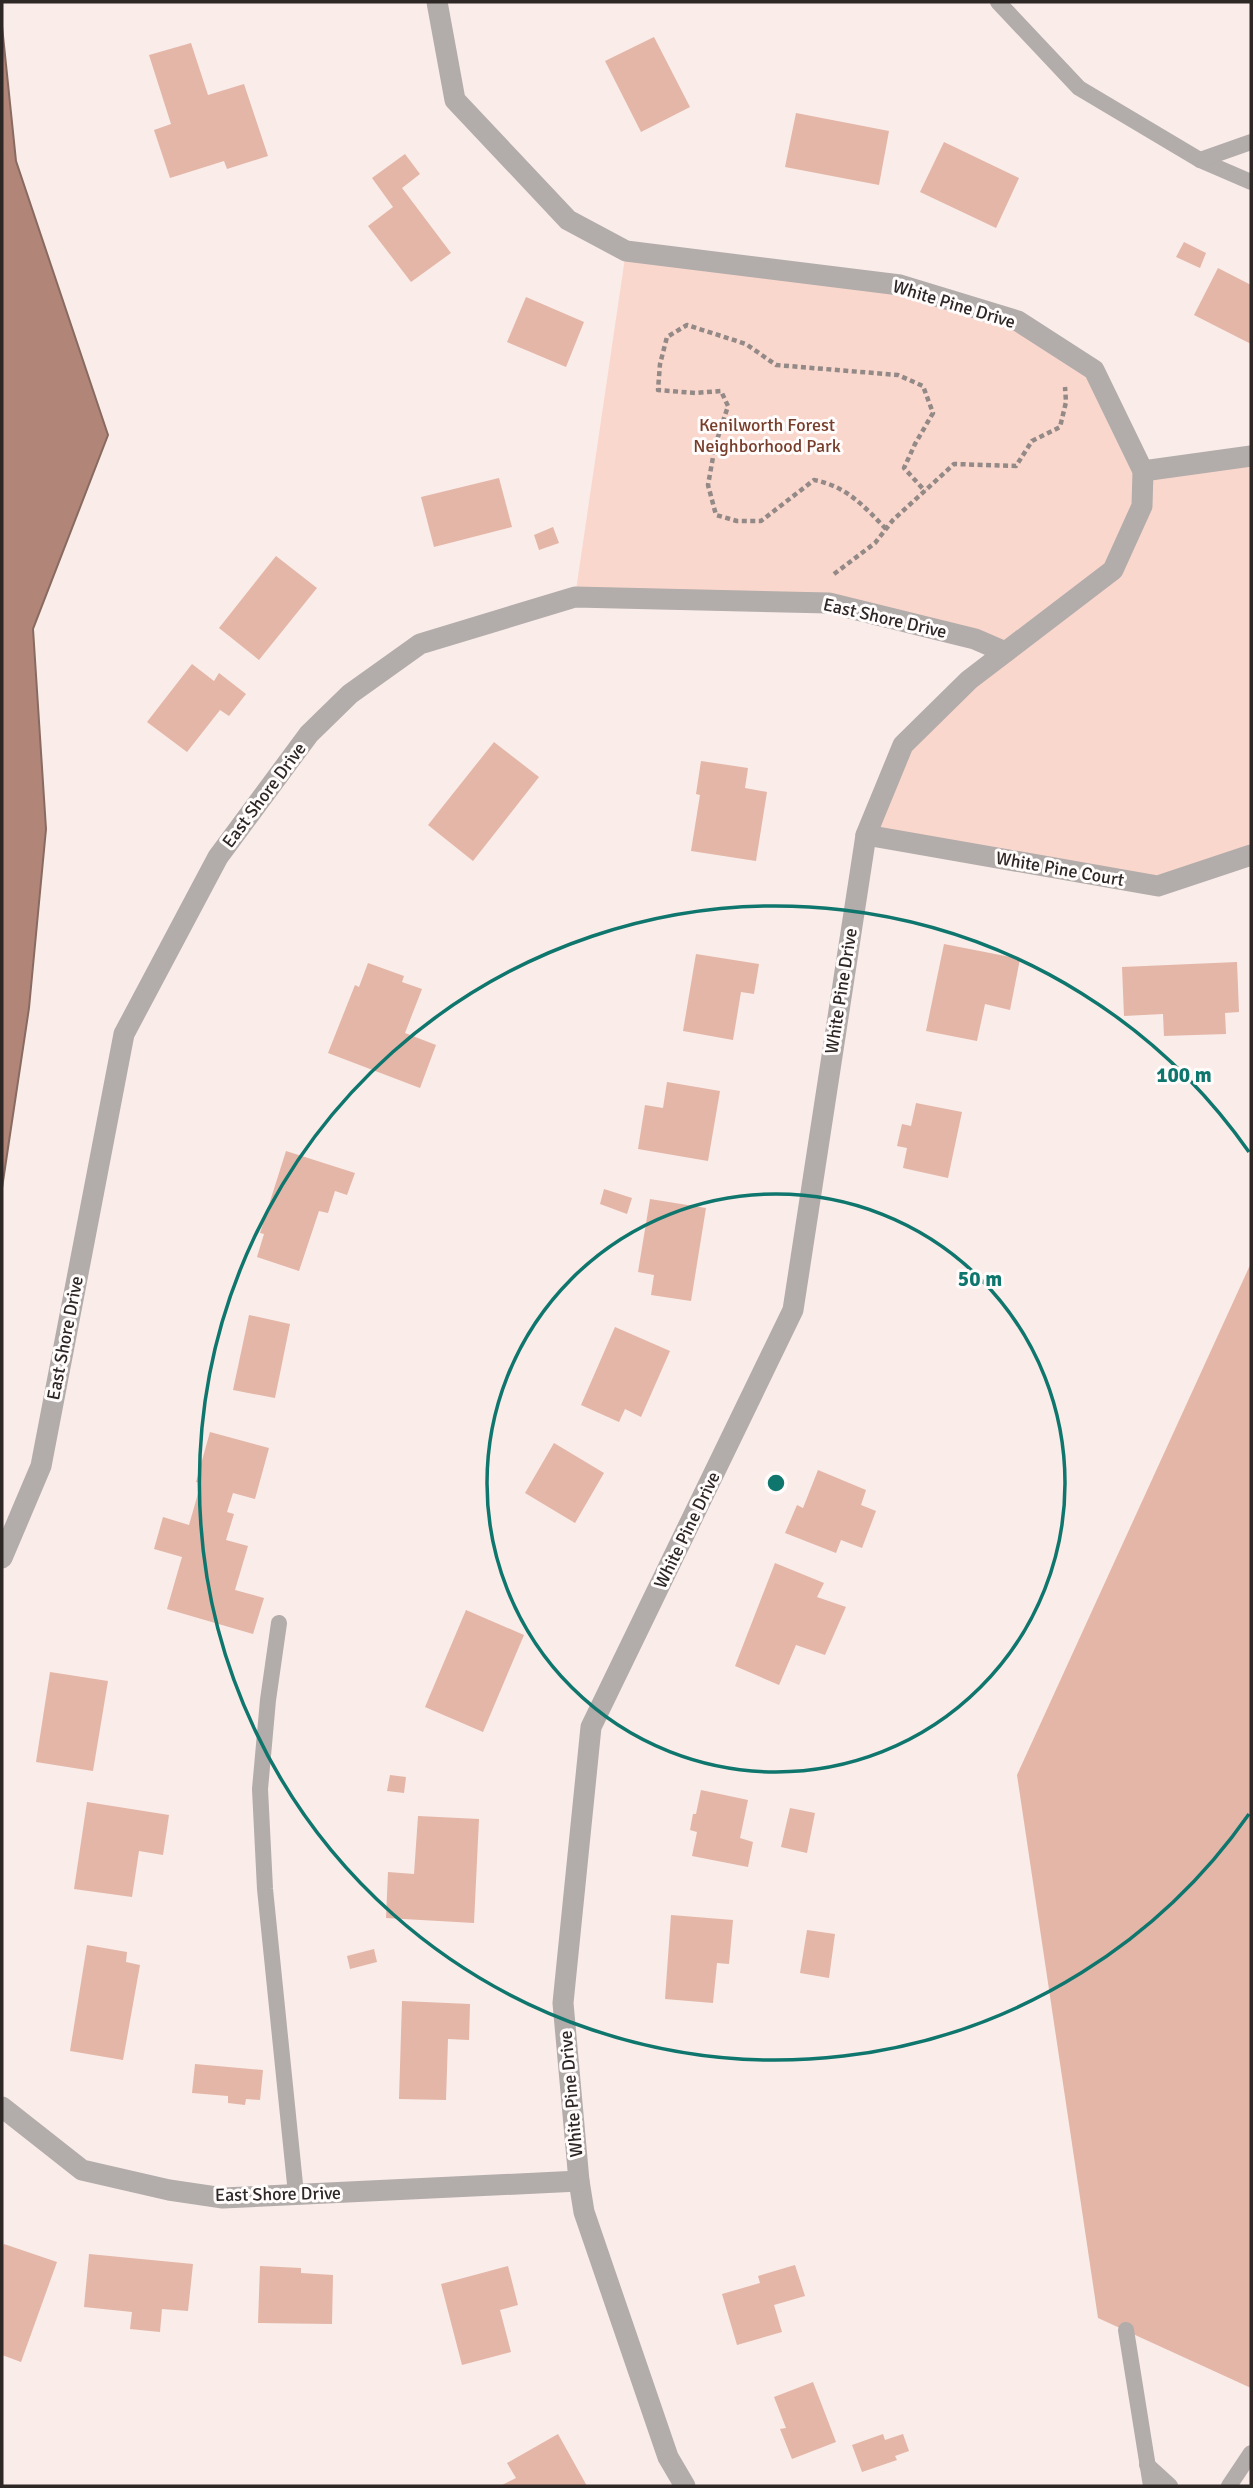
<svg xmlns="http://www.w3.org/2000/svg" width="1253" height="2488" font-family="Signika,sans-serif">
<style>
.green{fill:#fad7cd}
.water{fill:#b18679;stroke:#896a60;stroke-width:2}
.building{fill:#e3b6a8}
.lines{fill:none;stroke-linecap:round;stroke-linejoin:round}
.path{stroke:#938986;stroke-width:4.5;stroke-dasharray:5 3.5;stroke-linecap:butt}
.service{stroke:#b2acaa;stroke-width:16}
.minor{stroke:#b2acaa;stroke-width:21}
.ring{fill:none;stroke:#0f766e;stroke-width:3.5}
.labels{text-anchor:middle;stroke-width:6;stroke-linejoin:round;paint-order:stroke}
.street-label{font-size:18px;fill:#2d2726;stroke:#fffcfb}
.park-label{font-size:18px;fill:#773d2b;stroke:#fffcfb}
.centre{fill:#0f766e;stroke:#fffcfb;stroke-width:3.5}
.ring-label{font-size:21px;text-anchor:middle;font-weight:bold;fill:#0f766e;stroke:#fffcfb;stroke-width:6;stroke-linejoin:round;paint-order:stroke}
</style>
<rect width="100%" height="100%" fill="#faece8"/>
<path class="green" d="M626,251L900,285L1018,321L1094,370L1143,471L1251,456V855L1158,886L866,835L903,745L1005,653L829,603L575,597Z"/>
<path class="water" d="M2,26L16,161L108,435L33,629L46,829L29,1008L2,1188Z"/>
<g class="building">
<path d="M654,37L690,107L641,132L605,61Z"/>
<path d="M191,43L208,95L244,84L268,156L227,169L224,161L170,178L154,130L171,124L149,55Z"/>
<path d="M796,113L889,131L879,185L785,167Z"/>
<path d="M944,142L1019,178L996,228L920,192Z"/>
<path d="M405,154L420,174L402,188L451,253L411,282L368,226L393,207L372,178Z"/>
<path d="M1184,242L1206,253L1200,268L1176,257Z"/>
<path d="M1218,268L1251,285V344L1194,315Z"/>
<path d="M526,297L584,322L566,367L507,342Z"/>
<path d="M499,478L512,527L434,547L421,497Z"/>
<path d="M553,527L559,543L539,550L534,535Z"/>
<path d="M276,556L317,588L259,660L219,628Z"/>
<path d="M192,664L214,681L219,673L246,694L229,716L220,710L187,752L147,722Z"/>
<path d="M494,742L539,777L473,861L428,825Z"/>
<path d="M701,761L748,768L745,788L767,792L756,861L691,851L700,795L696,794Z"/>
<path d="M944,944L1020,959L1010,1010L985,1004L977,1041L926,1031Z"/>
<path d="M696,954L759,964L754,994L741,992L733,1040L683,1031Z"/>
<path d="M1237,962L1239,1012L1225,1013L1226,1034L1164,1036L1163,1014L1124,1016L1122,967Z"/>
<path d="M368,963L404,976L402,982L422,989L405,1033L436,1045L420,1088L328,1053L355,985L359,987Z"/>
<path d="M667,1082L720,1091L708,1161L638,1149L645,1105L663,1108Z"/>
<path d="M916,1103L962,1112L948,1178L903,1168L907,1148L897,1146L902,1124L911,1126Z"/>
<path d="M286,1151L355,1173L347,1195L335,1191L328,1213L319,1211L299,1271L257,1257L264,1234L260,1233Z"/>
<path d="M604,1189L632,1198L627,1214L600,1204Z"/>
<path d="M650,1199L706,1208L691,1301L651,1295L654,1275L638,1272Z"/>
<path d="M1251,1263V2388L1098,2318L1017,1775Z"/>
<path d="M249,1315L290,1324L275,1398L233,1390Z"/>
<path d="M615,1327L670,1351L641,1417L625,1409L619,1422L581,1405Z"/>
<path d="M210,1432L269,1448L255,1499L233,1493L227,1512L234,1514L226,1540L248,1546L235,1590L264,1598L253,1634L167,1609L182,1557L154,1549L163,1517L189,1525L201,1483L196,1482Z"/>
<path d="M554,1443L604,1473L575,1523L525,1493Z"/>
<path d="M818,1470L866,1490L861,1505L876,1511L862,1548L841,1540L836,1553L785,1533L797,1505L803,1508Z"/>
<path d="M775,1563L824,1583L817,1597L846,1607L825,1655L796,1645L779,1685L735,1666Z"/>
<path d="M466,1610L524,1635L483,1732L425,1707Z"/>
<path d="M50,1672L108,1681L93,1771L36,1762Z"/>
<path d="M390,1775L406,1777L404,1793L387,1791Z"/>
<path d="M701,1790L748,1800L740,1838L753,1842L748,1867L692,1856L697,1832L690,1830L693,1814H696Z"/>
<path d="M87,1802L169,1815L163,1855L139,1851L132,1897L74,1889Z"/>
<path d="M790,1808L815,1813L807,1853L781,1847Z"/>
<path d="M418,1816L479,1819L474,1923L386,1918L388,1872L414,1874Z"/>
<path d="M671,1915L733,1920L729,1964L717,1963L713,2003L665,1999Z"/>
<path d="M807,1930L835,1934L829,1978L800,1973Z"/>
<path d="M87,1945L127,1952L126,1962L140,1965L123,2060L70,2051Z"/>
<path d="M374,1949L377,1962L350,1969L347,1956Z"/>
<path d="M402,2001L470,2004L469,2040L448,2039L446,2100L399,2099Z"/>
<path d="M195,2064L263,2070L260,2100L246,2099L245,2105L228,2103V2096L192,2093Z"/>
<path d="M4,2244L57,2262L21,2362L2,2355V2249Z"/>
<path d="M89,2254L193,2264L188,2311L162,2309L160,2332L130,2329L132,2312L84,2307Z"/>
<path d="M795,2265L805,2296L774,2305L782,2332L737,2345L722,2294L760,2283L758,2276Z"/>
<path d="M260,2266L301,2268V2273L333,2275L332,2324L258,2323Z"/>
<path d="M508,2266L518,2305L500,2310L511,2352L462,2365L441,2284Z"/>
<path d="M813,2382L836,2442L792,2459L780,2429L786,2428L774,2397Z"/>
<path d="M558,2434L587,2486H500L516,2478L507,2463Z"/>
<path d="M883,2434L885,2440L903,2434L909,2451L895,2456L897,2460L862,2472L852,2445Z"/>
</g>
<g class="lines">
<g class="path">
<path d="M886,529C864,506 846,486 814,480L761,521H737L716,515L708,485L715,446L728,406L721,391L695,393L658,390L660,364L667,337L687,325L746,344L776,365L898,375L923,386L933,413L915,444L904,468L925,491"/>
<path d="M834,574L875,543L893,520L954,464L1016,466L1032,441L1060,427L1066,402L1065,387"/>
</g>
<g class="service">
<path d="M998,2L1079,88L1200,160L1251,182"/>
<path d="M1200,160L1251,142"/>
<path d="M279,1623L268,1700L260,1789L265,1889L296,2194"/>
<path d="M1126,2330L1151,2486"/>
<path d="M1147,2465L1170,2486"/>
<path d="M1229,2486L1251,2453"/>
</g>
<g class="minor">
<path d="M437,2L455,100L568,220L626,251L900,285L1018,321L1094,370L1143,471L1142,506L1113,570L969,680L903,745L866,835L793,1310L591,1727L563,2003L579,2181L584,2212L668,2457L685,2486"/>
<path d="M1143,471L1251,456"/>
<path d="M866,835L1158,886L1251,855"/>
<path d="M2,1558L41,1466L124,1034L218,857L309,734L350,694L420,644L575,597L829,603L975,639L1005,652"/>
<path d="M2,2107L82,2170L169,2190L223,2198L579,2181"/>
</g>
</g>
<g class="ring">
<circle cx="776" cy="1483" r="289"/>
<path d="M1249 1814A577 577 0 1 1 1249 1152"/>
</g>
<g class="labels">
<g class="street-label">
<text transform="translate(954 304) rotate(17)" y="6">White Pine Drive</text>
<text transform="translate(885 618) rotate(13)" y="6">East Shore Drive</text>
<text transform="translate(264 795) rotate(-53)" y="6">East Shore Drive</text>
<text transform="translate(1060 869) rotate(10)" y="6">White Pine Court</text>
<text transform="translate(841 991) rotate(-81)" y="6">White Pine Drive</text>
<text transform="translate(65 1338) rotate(-79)" y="6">East Shore Drive</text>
<text transform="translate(687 1530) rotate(-64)" y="6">White Pine Drive</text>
<text transform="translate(571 2094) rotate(-95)" y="6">White Pine Drive</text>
<text transform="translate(278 2194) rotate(-1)" y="6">East Shore Drive</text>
</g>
<g class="park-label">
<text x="767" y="431">Kenilworth Forest<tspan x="767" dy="21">Neighborhood Park</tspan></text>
</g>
</g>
<circle cx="776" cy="1483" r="10" class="centre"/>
<g class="ring-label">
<text x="1184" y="1082">100 m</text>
<text x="980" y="1286">50 m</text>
</g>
<rect width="1253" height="2488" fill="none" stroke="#2d2726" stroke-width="7"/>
</svg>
